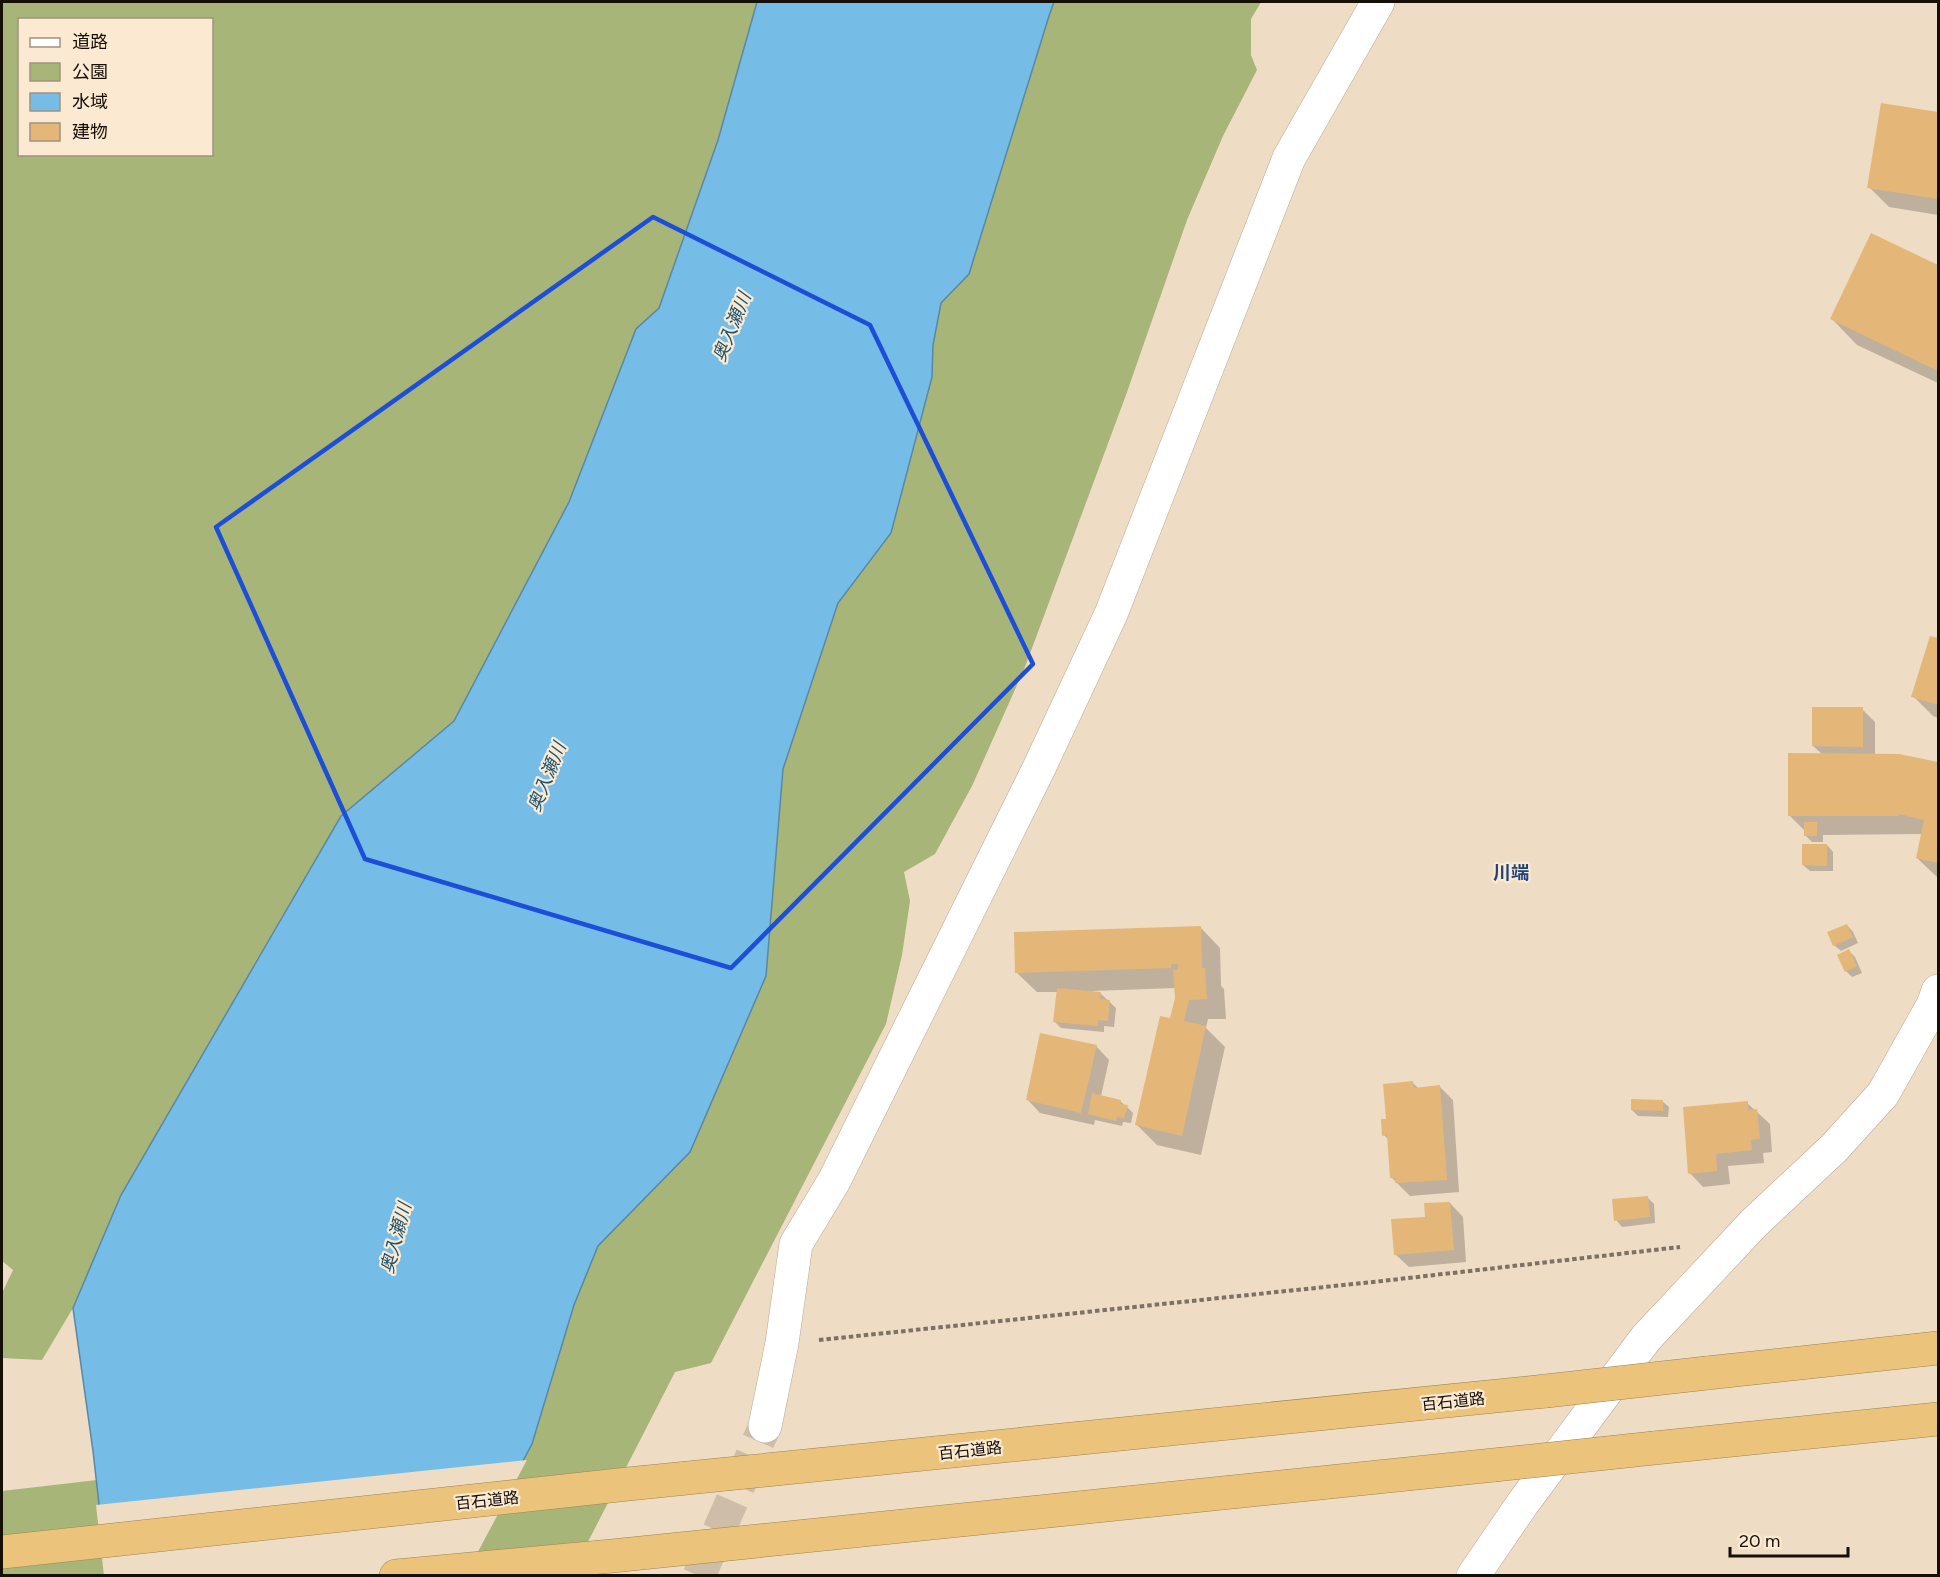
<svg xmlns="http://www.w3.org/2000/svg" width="1940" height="1577" font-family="Figtree,'Noto Sans JP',sans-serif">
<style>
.green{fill:#a8b579;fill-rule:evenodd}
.water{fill:#75bce7;stroke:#5888a4;stroke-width:1.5}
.pier{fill:#eedcc5}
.shadow{fill:#0003}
.building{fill:#e4b779}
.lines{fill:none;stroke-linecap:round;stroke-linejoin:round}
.minor-tunnel{stroke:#cdbda9;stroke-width:33;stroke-dasharray:33 16;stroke-linecap:butt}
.minor-casing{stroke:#bbaa94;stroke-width:34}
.highway-casing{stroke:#a08453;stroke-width:34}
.path{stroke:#7c7162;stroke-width:4;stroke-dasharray:4.5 3;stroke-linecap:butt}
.minor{stroke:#fff;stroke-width:33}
.highway{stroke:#ebc37b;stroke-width:33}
.highway-bridge-casing{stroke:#a08453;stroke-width:34;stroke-linecap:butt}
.highway-bridge{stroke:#ebc37b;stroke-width:33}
.marked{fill:none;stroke:#1d4ed8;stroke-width:4.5;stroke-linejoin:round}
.labels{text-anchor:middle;stroke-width:4.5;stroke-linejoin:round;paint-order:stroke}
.street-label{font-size:16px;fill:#150f08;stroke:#fbe9d2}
.water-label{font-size:18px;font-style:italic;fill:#1b526f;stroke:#fbe9d2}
.neighbourhood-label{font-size:18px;font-weight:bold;fill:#204479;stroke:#fbe9d2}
</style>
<rect width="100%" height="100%" fill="#eedcc5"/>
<g class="green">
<path d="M2,2H757L718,140L659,308L636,329L569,502L454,722L341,816L121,1195L73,1308L42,1360L2,1358V1293L13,1270L2,1261ZM20,20H212V154H20Z"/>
<path d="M1054,2H1261L1251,19V55L1257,70L1223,136L1187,220L1126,395L1025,667L972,786L935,854L904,872L910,901L902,955L886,1024L711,1363L675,1372L571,1575L462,1576L598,1246L690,1152L766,976L783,769L838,603L891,532L932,377L933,345L941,302L969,274L1049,16Z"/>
<path d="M97,1480L107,1575H2V1491Z"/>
</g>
<path class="water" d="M757,2H1054L1049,16L969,274L941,303L933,345L932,377L891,533L838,603L783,769L766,976L690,1152L598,1246L574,1305L532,1444L462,1575H107L93,1451L73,1308L121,1195L341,816L454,721L569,502L636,329L659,308L718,140Z"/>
<path class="pier" d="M527,1460L465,1576H104L96,1505Z"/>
<g class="shadow">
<path d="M1882,105L1938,113V215L1889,207L1869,187Z"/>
<path d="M1872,235L1938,267V383L1857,345L1832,319Z"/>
<path d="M1931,637L1938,640V718L1933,716L1913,696Z"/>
<path d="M1862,709L1875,722V755H1899L1938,764V878L1917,858L1922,834L1823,835V842H1812L1805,835V831L1789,815L1823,755L1813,746Z"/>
<path d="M1827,845L1833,852V871H1810L1803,865Z"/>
<path d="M1847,925L1853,932L1858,943L1841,951L1834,945Z"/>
<path d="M1201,928L1220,948L1221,986L1224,989L1226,1019H1208L1206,1028L1225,1047L1201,1155L1157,1145L1137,1125L1171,1020L1176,998V988L1092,991V993H1100L1116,1008L1114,1027L1104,1026V1032L1061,1028L1055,1022L1058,992H1037L1017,973Z"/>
<path d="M1849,951L1855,957L1862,973L1852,977L1846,971Z"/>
<path d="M1096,1046L1109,1060L1101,1096L1120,1101L1127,1107L1133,1113L1131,1123L1123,1122L1122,1126L1095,1120L1094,1125L1040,1113L1027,1099Z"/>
<path d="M1413,1083L1419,1089L1440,1087L1453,1100L1459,1192L1410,1196L1391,1177L1389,1140L1384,1135Z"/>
<path d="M1662,1101L1669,1107L1668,1117L1638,1116L1632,1110Z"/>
<path d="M1747,1103L1770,1124L1772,1152L1763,1153L1764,1163L1728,1166L1730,1184L1703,1187L1690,1173Z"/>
<path d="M1648,1198L1654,1204L1655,1223L1622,1227L1616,1220Z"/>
<path d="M1450,1203L1463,1217L1466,1262L1409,1267L1395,1254L1427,1219Z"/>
</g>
<g class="building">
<path d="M1881,103L1938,112V199L1867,188Z"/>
<path d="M1871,233L1938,265V371L1830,319Z"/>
<path d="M1930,636L1938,638V705L1911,697Z"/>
<path d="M1812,707H1863V747L1812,746Z"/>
<path d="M1788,753L1899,754L1938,762V863L1916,858L1924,820L1899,814V816H1788Z"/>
<rect x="1804" y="822" width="13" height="14"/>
<path d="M1802,844H1827V866L1802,865Z"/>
<path d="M1847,924L1853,937L1833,946L1827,932Z"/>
<path d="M1201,926L1202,968H1205L1207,999L1189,1000L1184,1021L1206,1026L1182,1136L1135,1125L1160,1016L1170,1018L1175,998L1173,970H1178V964H1171V968L1015,973L1014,932Z"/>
<path d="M1849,949L1857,966L1845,972L1837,955Z"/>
<path d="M1057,988L1101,992L1100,999L1110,1000L1108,1021L1098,1020V1026L1053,1022Z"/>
<path d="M1040,1033L1097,1045L1081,1113L1026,1100Z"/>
<path d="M1413,1081L1414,1088L1440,1085L1447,1180L1395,1183V1178H1390L1387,1135L1382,1136L1381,1119H1386L1383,1084Z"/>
<path d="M1092,1093L1121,1100L1120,1104L1128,1105L1124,1118L1117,1117L1116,1121L1088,1114Z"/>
<path d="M1631,1099L1663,1100V1111L1631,1110Z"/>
<path d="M1748,1101V1110L1757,1109L1760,1139L1751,1140L1752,1150L1716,1154L1717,1171L1688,1174L1683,1107Z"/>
<path d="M1648,1196L1650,1217L1614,1221L1612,1199Z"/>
<path d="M1450,1202L1454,1250L1394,1255L1391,1219L1425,1217L1424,1203Z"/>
</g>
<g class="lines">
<path class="minor-tunnel" d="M699,1576L765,1426"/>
<g class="minor-casing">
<g id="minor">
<path d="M765,1426L782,1343L796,1244L834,1181L1039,768L1111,614L1289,158L1378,2"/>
<path d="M1473,1576L1523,1503L1646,1338L1754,1223L1834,1148L1883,1094L1933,1005L1938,991"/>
</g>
</g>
<g class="highway-casing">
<g id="highway">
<path d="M1707,1373L1938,1348"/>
<path d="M1654,1448L1938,1419"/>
<path d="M2,1552L628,1484L1546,1391"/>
<path d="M396,1576L612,1556L1494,1465"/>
</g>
</g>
<path class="path" d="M819,1340L1382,1281L1680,1247"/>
<use href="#minor" class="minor"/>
<use href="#highway" class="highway"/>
<g class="highway-bridge-casing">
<g id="highway-bridge">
<path d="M1546,1391L1707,1373"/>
<path d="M1494,1465L1654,1448"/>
</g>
</g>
<use href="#highway-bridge" class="highway-bridge"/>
</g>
<path class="marked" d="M653,217L870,325L1033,664L731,968L365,859L216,527Z"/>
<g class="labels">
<g class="street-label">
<text transform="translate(1453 1401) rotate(-6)" y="6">百石道路</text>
<text transform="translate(970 1450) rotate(-6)" y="6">百石道路</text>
<text transform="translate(487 1500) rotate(-6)" y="6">百石道路</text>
</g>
<g class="water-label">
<text transform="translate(732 327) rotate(-68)" y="6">奥入瀬川</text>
<text transform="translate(547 777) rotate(-68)" y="6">奥入瀬川</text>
<text transform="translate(396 1238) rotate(-75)" y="6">奥入瀬川</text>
</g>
<g class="neighbourhood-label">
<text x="1511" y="879">川端</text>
</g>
</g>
<rect width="1940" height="1577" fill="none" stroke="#150f08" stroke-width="6"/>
<rect x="18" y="18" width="195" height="138" fill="#fbe9d2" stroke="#9f9281" stroke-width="1.5"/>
<rect x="30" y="38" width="30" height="9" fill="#ffffff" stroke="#9f9281" stroke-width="1.5"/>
<text x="72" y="48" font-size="18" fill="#150f08">道路</text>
<rect x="30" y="63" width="30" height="18" fill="#a8b579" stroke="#9f9281" stroke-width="1.5"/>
<text x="72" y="78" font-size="18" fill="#150f08">公園</text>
<rect x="30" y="93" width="30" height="18" fill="#75bce7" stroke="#9f9281" stroke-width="1.5"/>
<text x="72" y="108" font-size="18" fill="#150f08">水域</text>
<rect x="30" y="123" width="30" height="18" fill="#e4b779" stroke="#9f9281" stroke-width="1.5"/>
<text x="72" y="138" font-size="18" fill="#150f08">建物</text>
<path d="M1730 1547v9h118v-9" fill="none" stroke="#150f08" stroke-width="3"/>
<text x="1739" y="1547" font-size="18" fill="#150f08" stroke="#fbe9d2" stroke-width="4.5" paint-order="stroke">20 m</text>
</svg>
